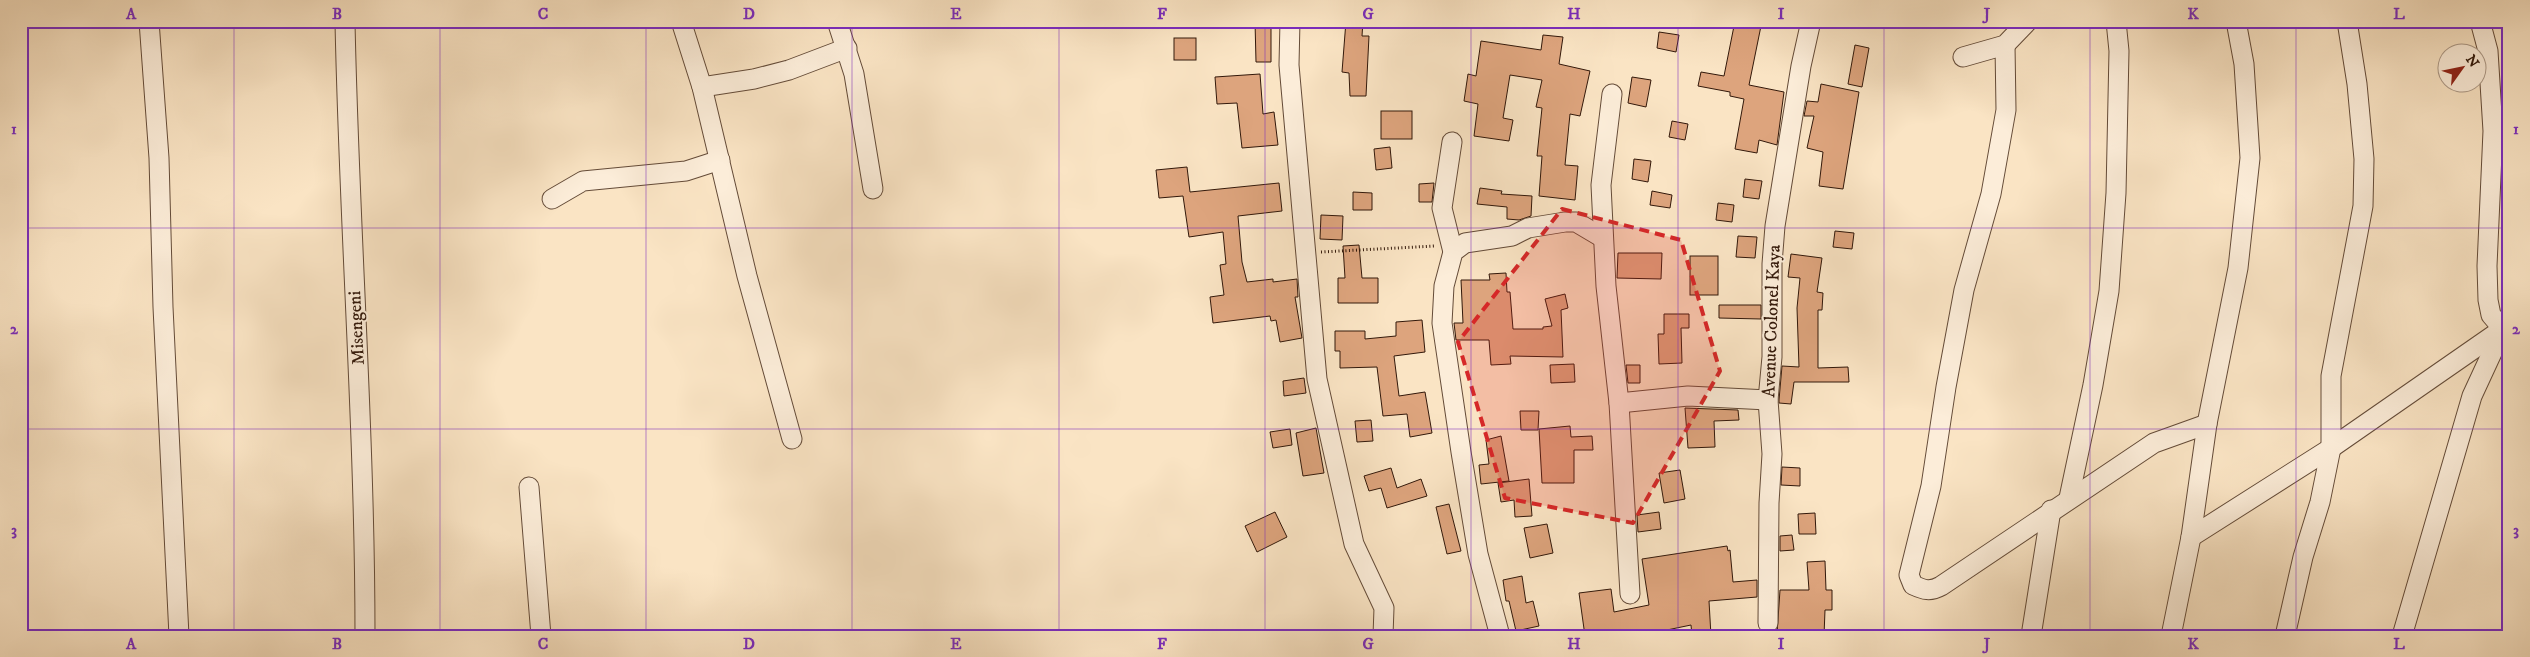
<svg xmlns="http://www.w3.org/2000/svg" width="2530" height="657" font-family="'IM FELL DW Pica',serif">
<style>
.building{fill:#dda47d;stroke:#32180a}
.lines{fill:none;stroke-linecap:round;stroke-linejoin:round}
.minor-casing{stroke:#644b38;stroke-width:21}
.path{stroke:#32180a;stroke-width:3;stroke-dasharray:1 2.5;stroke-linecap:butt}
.minor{stroke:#fcedd9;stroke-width:19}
.marked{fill:#d62828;fill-opacity:0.2;stroke:#d62828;stroke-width:4;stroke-dasharray:10 6;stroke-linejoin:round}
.grid{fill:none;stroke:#7b2cbf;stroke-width:1;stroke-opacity:0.55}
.labels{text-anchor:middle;stroke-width:4;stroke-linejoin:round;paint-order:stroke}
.street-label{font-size:18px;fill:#32180a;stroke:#fcedd9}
.neatline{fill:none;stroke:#7b2cbf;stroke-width:2}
.grid-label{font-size:16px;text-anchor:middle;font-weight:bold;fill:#7b2cbf}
</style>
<rect width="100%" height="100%" fill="#fae4c4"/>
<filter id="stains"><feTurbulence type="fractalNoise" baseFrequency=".004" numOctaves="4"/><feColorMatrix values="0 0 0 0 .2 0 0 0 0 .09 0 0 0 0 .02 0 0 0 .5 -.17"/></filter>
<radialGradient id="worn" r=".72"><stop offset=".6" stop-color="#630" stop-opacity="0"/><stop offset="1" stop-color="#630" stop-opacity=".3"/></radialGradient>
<g class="building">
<path d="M1255,21H1271V62H1256Z"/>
<path d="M1346,21H1363L1362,36H1369L1366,96H1350L1349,73L1342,72Z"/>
<path d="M1735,21H1762L1749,85L1784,92L1777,145L1759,140L1757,153L1735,149L1744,99L1730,96V92L1698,86L1701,72L1724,76Z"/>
<path d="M1659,32L1679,35L1676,52L1657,48Z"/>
<path d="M1543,35L1563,37L1559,64L1590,71L1580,116L1570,114L1565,165L1578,166L1575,200L1539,196L1542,156H1537L1542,108L1536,107L1542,80L1510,75L1503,118L1513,120L1509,141L1474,136L1478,104L1464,101L1468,74L1476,76L1481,41L1541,50Z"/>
<rect x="1174" y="38" width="22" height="22"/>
<path d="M1855,45L1869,48L1862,87L1848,84Z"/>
<path d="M1260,74L1263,114L1274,112L1278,145L1242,148L1237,103L1217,104L1215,77Z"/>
<path d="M1632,77L1651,80L1646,107L1628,103Z"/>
<path d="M1821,84L1859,92L1843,189L1819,186L1823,152L1807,148L1814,116H1804L1807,101L1818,102Z"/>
<rect x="1381" y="111" width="31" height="28"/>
<path d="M1672,121L1688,124L1685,140L1669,137Z"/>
<path d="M1390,147L1392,168L1376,170L1374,149Z"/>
<path d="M1634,159L1651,161L1648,182L1632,179Z"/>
<path d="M1187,167L1190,192L1279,183L1282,211L1238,216L1242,262L1247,282L1273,279V282L1297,279L1298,297H1295L1302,338L1280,342L1276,320L1271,321L1270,316L1213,323L1210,297L1224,295L1220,265L1226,264L1223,232L1189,237L1183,196L1159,198L1156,170Z"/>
<path d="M1745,179L1762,181L1759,199L1743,197Z"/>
<path d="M1434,183L1432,202H1419V184Z"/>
<path d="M1480,188L1502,191L1501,194L1532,196L1531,216L1519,220L1507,219V207L1477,204Z"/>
<path d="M1652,191L1672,195L1670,208L1650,205Z"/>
<path d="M1353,192L1372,193V210H1353Z"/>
<path d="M1718,203L1734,205L1732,222L1716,220Z"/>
<path d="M1321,215L1343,216L1342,240L1320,239Z"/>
<path d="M1835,231L1854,233L1852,249L1833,247Z"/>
<path d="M1738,236L1757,237L1755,258L1736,257Z"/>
<path d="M1359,245L1362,278H1378V303H1338V278H1345L1343,246Z"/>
<path d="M1618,253H1662L1661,279L1617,278Z"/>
<path d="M1791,254L1822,258L1817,292L1823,293L1822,310H1818V368L1848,367L1849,382H1794L1791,404L1779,403V400L1782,366L1799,367L1797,308L1800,278L1788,277Z"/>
<rect x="1690" y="256" width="28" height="39"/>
<path d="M1506,273L1507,292H1510L1513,329H1543V327L1552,326L1545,299L1565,294L1568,308L1561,310L1563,357L1510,356L1511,364L1491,365L1489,340H1456L1454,323H1463L1461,280H1490L1489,274Z"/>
<path d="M1719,305H1761V319L1719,318Z"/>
<path d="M1664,314H1689V328H1681L1682,363L1659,364L1658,334H1664Z"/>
<path d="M1422,320L1425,352L1394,356L1399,396L1425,392L1432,433L1410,437L1407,414L1383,416L1377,367L1340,368V351H1335V331H1365V339L1396,336V322Z"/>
<path d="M1574,364L1575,382L1551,383L1550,365Z"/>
<path d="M1626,365H1640V383H1628Z"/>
<path d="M1304,378L1306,393L1284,396L1283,381Z"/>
<path d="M1685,408L1738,410L1739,420L1714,421L1715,447L1688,448Z"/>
<path d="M1520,411H1539L1538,430H1521Z"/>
<path d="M1371,420L1373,441L1357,442L1355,421Z"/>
<path d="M1570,426L1571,437L1592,436L1593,450H1574V483H1542L1539,429Z"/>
<path d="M1316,428L1324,473L1303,476L1296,433Z"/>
<path d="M1290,429L1292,445L1273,448L1270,432Z"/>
<path d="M1501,436L1509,481L1481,484L1479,465L1489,464L1486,440Z"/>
<path d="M1782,467L1800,468V486L1781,485Z"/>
<path d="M1391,468L1397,488L1421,479L1427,496L1387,508L1381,488L1369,491L1364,476Z"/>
<path d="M1680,470L1685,499L1664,503L1659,473Z"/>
<path d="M1529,479L1532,516L1515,517L1514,500L1501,502L1498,483Z"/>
<path d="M1449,504L1461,551L1447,554L1436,507Z"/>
<path d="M1275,512L1287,537L1257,552L1245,526Z"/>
<path d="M1659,512L1661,529L1638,532L1637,515Z"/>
<path d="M1815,513L1816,534H1799L1798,514Z"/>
<path d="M1547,524L1553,553L1530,558L1524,528Z"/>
<path d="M1792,535L1794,550L1780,551V536Z"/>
<path d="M1727,546L1728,551L1730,550L1733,582L1757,580V597L1709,601L1711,636H1692L1691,625L1638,636H1585L1579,593L1611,589L1614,612L1649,605L1642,559Z"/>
<path d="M1825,561L1826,590H1832V610H1825L1824,636H1811V633L1777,634L1780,590H1809L1807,562Z"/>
<path d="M1522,576L1526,603L1533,601L1539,626L1516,631L1509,601H1506L1503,580Z"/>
</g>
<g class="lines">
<g class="minor-casing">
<g id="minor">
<path d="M149,21L159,158L163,307L179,636"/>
<path d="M345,21C349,226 365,431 365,636"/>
<path d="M681,21L702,87L747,276L792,439"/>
<path d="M837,21L854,74L873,189"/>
<path d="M1290,21L1289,65L1317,379L1354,544L1384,608L1383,636"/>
<path d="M2005,45L2006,110L1991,194L1964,290L1946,387L1931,486L1909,575L1913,585C1924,590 1930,592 1941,586L2154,443L2207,424"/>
<path d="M1963,57L2005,45L2028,21"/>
<path d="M702,87L754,79L789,70L847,48"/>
<path d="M1612,94L1601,185L1606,286L1619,403L1630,594"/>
<path d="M1452,142L1442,208L1453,252"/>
<path d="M552,199L583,181L686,171L720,160"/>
<path d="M1619,403L1688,396L1768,400"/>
<path d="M529,487L541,636"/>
<path d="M2069,498L2093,385L2109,291L2116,193L2119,51L2116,21"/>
<path d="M2191,537L2331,448L2501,330"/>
<path d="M1768,623L1769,503L1772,454L1768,400L1772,357V264L1775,226L1801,66L1811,21"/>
<path d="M1500,636L1478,554L1461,452L1442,323L1444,286L1453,252L1465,243L1512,236L1528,228L1565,222H1576L1603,238"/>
<path d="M2031,636L2051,510"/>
<path d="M2171,636L2191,537L2207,424L2238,268L2250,158L2244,64L2236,21"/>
<path d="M2285,636L2303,557L2320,502L2331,448V376L2363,206L2364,159L2357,84L2347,21"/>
<path d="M2402,636L2472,396L2503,329L2491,315L2488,300L2487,266L2493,131L2488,51L2480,21"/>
</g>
</g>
<path class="path" d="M1321,252L1435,246"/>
<use href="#minor" class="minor"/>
</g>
<path class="marked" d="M1562,209L1681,240L1720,371L1633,523L1505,498L1458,342Z"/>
<path class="grid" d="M234,21V636M440,21V636M646,21V636M852,21V636M1059,21V636M1265,21V636M1471,21V636M1678,21V636M1884,21V636M2090,21V636M2296,21V636M21,228H2509M21,429H2509"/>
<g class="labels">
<g class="street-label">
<text transform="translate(1771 321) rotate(-88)" y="6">Avenue Colonel Kaya</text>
<text transform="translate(356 328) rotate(-93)" y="6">Misengeni</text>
</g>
</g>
<rect width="2530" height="657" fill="none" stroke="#fae4c4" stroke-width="55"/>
<g transform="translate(2462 68) rotate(57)"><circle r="24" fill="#fcedd9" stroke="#ab9886"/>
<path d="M0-4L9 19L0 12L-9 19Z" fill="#8f2418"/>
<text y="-8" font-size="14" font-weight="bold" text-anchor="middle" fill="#32180a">N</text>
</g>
<rect x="28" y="28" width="2474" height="602" class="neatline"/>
<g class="grid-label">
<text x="131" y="19">A</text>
<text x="337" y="19">B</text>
<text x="543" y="19">C</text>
<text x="749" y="19">D</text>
<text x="956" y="19">E</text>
<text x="1162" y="19">F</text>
<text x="1368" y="19">G</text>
<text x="1574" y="19">H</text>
<text x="1781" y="19">I</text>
<text x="1987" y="19">J</text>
<text x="2193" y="19">K</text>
<text x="2399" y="19">L</text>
<text x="14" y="134">1</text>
<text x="2516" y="134">1</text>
<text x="14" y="334">2</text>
<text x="2516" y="334">2</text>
<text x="14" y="535">3</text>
<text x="2516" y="535">3</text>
<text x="131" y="649">A</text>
<text x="337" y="649">B</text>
<text x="543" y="649">C</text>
<text x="749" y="649">D</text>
<text x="956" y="649">E</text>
<text x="1162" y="649">F</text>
<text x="1368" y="649">G</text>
<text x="1574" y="649">H</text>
<text x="1781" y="649">I</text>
<text x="1987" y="649">J</text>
<text x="2193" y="649">K</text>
<text x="2399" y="649">L</text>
</g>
<rect width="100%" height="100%" filter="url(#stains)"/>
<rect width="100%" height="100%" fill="url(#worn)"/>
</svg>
